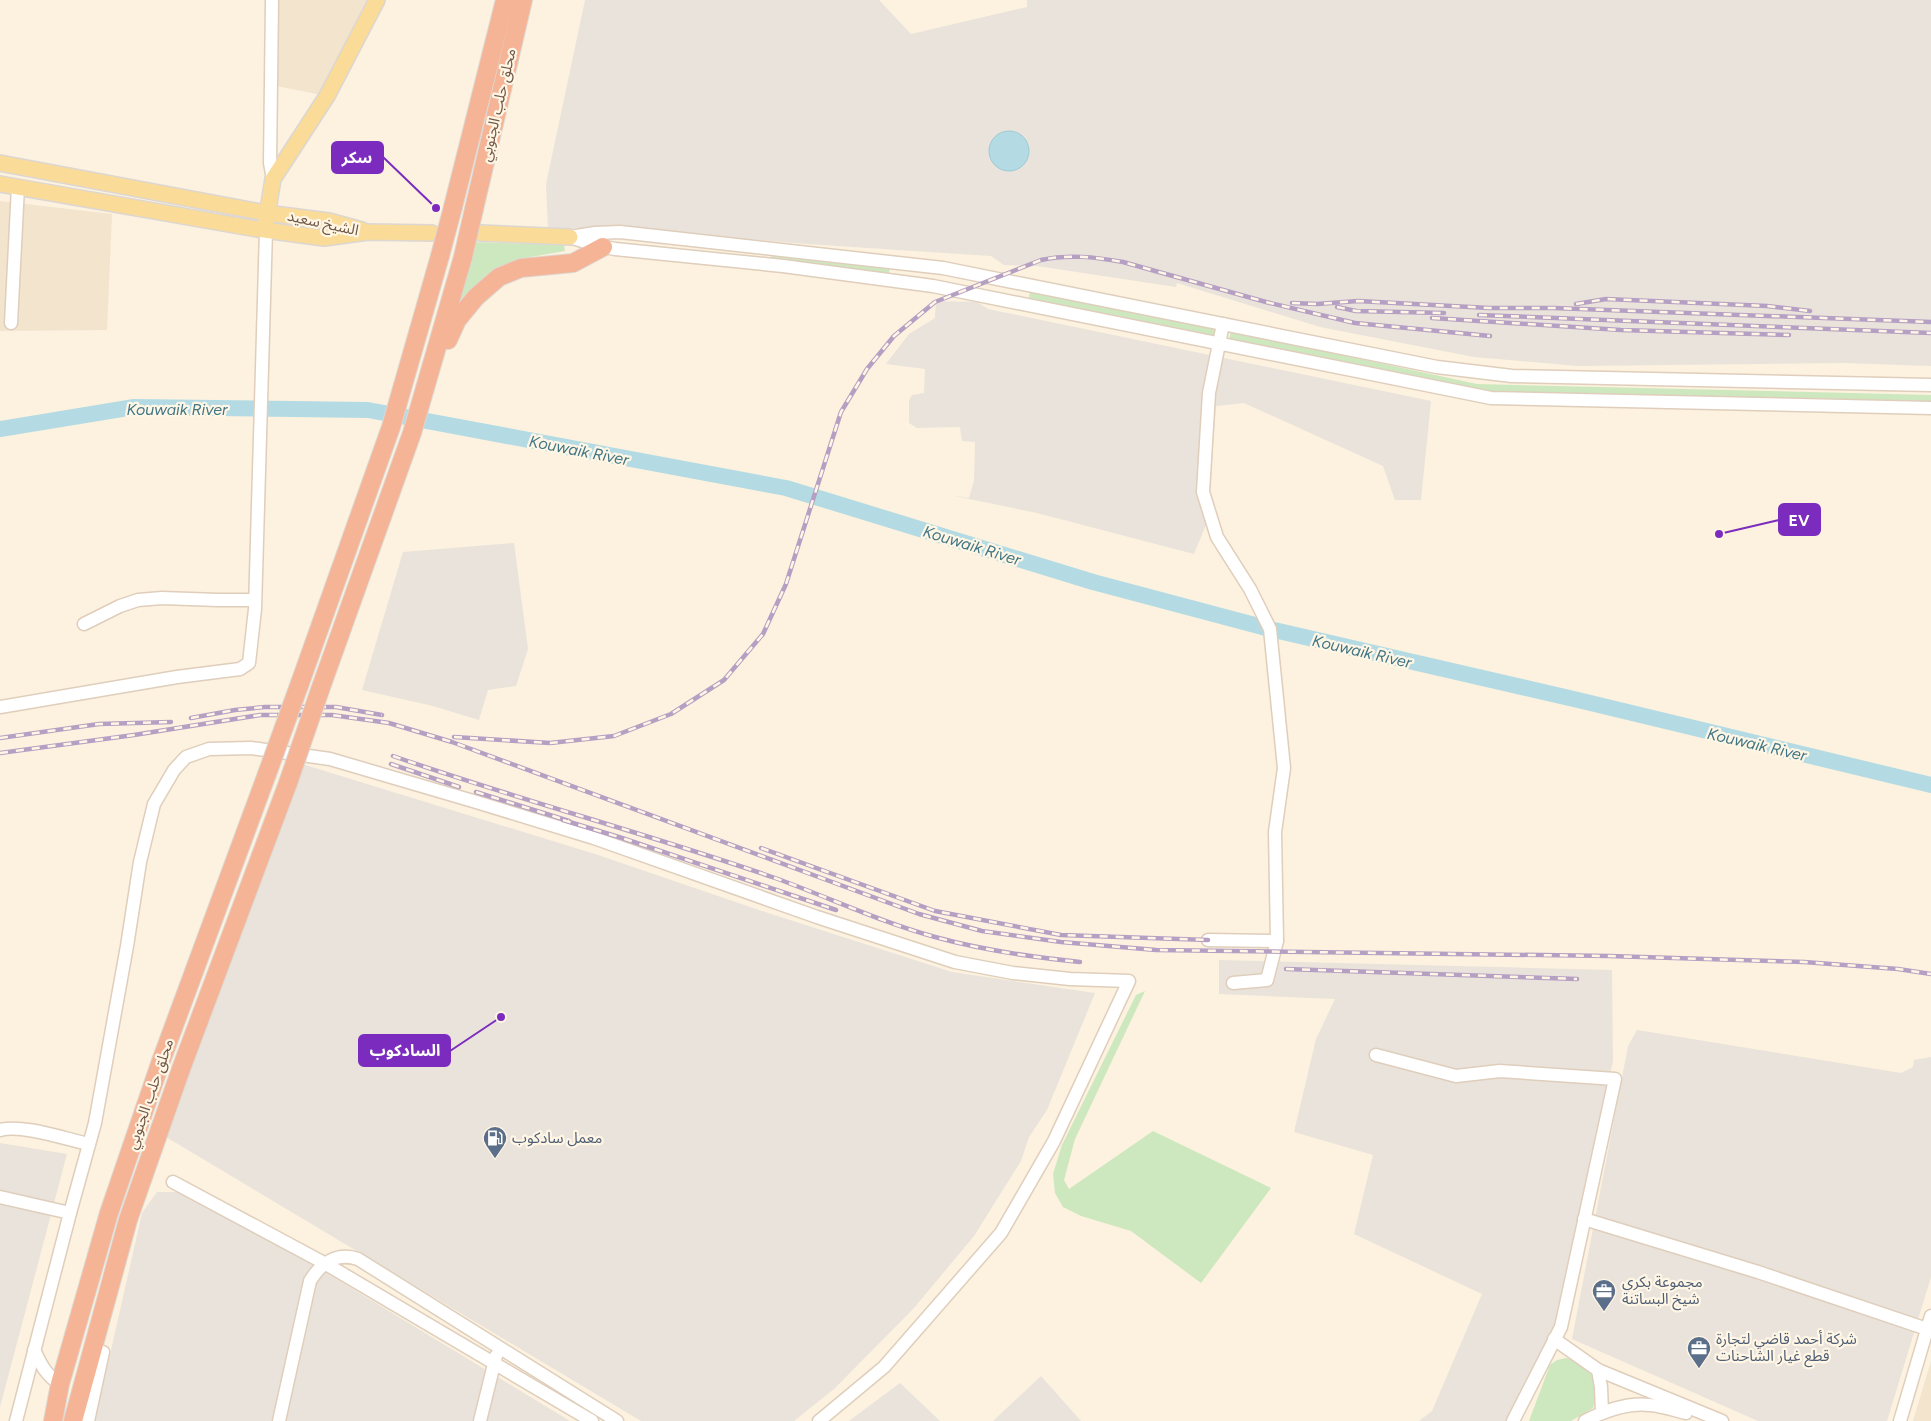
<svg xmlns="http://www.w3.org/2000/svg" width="1931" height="1421" font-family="Figtree,'Noto Sans Arabic',sans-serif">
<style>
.residential{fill:#f3e4ce}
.industrial{fill:#eae3db}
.green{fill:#cde8be}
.water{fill:#b4dbe4;stroke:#9bcad6}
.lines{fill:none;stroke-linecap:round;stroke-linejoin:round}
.river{stroke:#b4dbe4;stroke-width:16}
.minor-casing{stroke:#dfcebb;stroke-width:15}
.major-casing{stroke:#ddd7d3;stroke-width:18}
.highway-casing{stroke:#ddd7d3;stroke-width:20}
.minor{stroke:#fff;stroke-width:12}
.major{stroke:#fadb97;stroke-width:15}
.highway{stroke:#f6b496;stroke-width:18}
.rail-casing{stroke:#b59fc3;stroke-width:4.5}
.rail{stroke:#fff6e5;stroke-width:2.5;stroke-dasharray:8;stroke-linecap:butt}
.highway-bridge-casing{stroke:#ddd7d3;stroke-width:20;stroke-linecap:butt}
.highway-bridge{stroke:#f6b496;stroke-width:18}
.labels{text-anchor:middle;stroke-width:4.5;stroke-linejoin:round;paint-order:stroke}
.street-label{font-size:15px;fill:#715847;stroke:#fff6e5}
.service-label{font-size:15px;fill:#4e5e75;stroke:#fff6e5;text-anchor:start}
.water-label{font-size:16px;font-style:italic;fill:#417685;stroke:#fff6e5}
.leader{fill:none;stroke:#7b2cbf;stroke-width:2}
.callout-dot{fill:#7b2cbf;stroke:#fff6e5;stroke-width:2}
.callout{fill:#7b2cbf;stroke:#7b2cbf;stroke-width:2}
.callout-label{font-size:16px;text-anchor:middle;font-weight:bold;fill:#fff}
</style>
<rect width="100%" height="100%" fill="#fcf2df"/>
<g class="residential">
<path d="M270,0H377L327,96L271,85Z"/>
<path d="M0,201L112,214L107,330L0,331Z"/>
<path d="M1931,1361V1421H1913Z"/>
</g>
<g class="industrial">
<path d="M585,0H879L911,34L1027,7V0H1931V366L1844,363L1578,366L1474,357L1320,327L1177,283L1176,287L1037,266L1004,265L991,256L807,244L616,228H548L546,184Z"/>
<path d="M936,301L977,302L988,309L1431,401L1421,500H1395L1383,466L1244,403L1216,406L1210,489L1213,508L1194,554L1037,513L950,495L969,498L974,481L975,442L962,441L960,427L917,428L909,423V400L912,395L924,393L925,369L886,364L909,334L935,318Z"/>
<path d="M514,543L528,649L516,686L488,690L479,720L433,706L362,690L403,552Z"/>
<path d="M302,764L595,854L762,911L952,972L1095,993L1047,1110L1029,1137L1021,1161L974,1236L914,1308L834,1389L794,1421H641L166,1137Z"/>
<path d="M1219,960L1612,970L1613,1061L1554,1325L1510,1421H1419L1432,1411L1482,1294L1354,1234L1373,1155L1294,1132L1316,1039L1335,999L1219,994Z"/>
<path d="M1637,1030L1901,1073L1913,1067L1914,1060L1931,1057V1277L1887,1421H1758L1572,1339L1628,1046Z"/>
<path d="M0,1143L67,1154L0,1407Z"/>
<path d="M157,1192H176L198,1195L570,1421H95L142,1213Z"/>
<path d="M1041,1376L1081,1421H993Z"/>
<path d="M900,1383L940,1421H849Z"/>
</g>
<g class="green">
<path d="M276,220L331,228V233L278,227Z"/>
<path d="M474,242L564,245L565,251L525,258L509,265L451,317Z"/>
<path d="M772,252L890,265L889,273L771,260Z"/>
<path d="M1030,290L1218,329L1216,338L1029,298Z"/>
<path d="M1231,331L1477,384L1931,395V405L1477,391L1229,339Z"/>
<path d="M1145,991L1075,1139L1064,1180L1069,1189L1153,1131L1271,1188L1201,1283L1131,1231L1081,1216L1063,1207L1055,1193L1053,1174L1062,1145L1136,995Z"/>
<path d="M1566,1358C1592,1360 1600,1385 1593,1408L1571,1421H1529L1550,1365L1557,1360Z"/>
</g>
<circle class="water" cx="1009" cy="151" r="20"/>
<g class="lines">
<path class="river" d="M0,429L134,407L368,410L786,488L1093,582L1270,629L1578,700L1931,785"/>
<g class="minor-casing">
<g id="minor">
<path d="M272,0L270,163L273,179"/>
<path d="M570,237L595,245L615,249L783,266L933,286L1491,398L1931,408"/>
<path d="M570,237L595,233L620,232L943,268L1437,367L1512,376L1931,385"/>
<path d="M11,323L18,187"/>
<path d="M1223,324L1209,393L1203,492L1217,537L1250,589L1270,629L1284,768L1275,832L1277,941L1267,980L1233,983"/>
<path d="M84,624L120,606L138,600L162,598L218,600H255"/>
<path d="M0,707L177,677L240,669L249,663L255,609L266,230"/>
<path d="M1208,940L1277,941"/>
<path d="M1376,1055L1456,1076L1500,1071L1615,1079L1561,1327L1513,1421"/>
<path d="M0,1130C23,1124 65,1139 89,1144"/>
<path d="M173,1182L326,1264L592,1421"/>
<path d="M0,1197L70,1213"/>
<path d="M1584,1219L1758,1272L1927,1329"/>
<path d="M1554,1339L1598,1370L1722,1421"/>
<path d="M34,1350C41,1365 46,1375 60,1384"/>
<path d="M1598,1370L1601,1387L1602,1412"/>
<path d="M16,1421L70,1213L95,1123L127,946L140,862L154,804L174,770L186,757L209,749L251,748L330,759L473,801L594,838L817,917L955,962L1013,973L1070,979L1129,981L1054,1141L1001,1233L884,1367L819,1421"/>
<path d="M88,1421L103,1352"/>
<path d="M279,1421L310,1281C321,1263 337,1252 358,1259L617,1421"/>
<path d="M480,1421L496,1356"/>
<path d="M1585,1421C1604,1411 1628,1402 1650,1405C1662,1406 1674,1410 1686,1413"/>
<path d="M1900,1421L1931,1316"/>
</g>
</g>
<g class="major-casing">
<g id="major">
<path d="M0,163L266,213L329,221L362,230"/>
<path d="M0,184L257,229L324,238L368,232L432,233"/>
<path d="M266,222L273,179L327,96L377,0"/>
<path d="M480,233L570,237"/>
</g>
</g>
<g class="highway-casing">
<g id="highway">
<path d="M453,207L505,0"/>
<path d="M474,209L523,0"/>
<path d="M448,340L457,320L476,297L499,277L521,268L573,263L603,247"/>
<path d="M300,683L391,427L440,256"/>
<path d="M320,690L412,433L463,257"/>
<path d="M53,1421L60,1384L109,1213L161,1061L267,774"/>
<path d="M73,1421L128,1220L181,1069L288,783"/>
</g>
</g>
<use href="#minor" class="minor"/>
<use href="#major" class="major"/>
<use href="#highway" class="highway"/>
<g class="rail-casing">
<g id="rail">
<path d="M1292,303L1317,304L1358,301L1489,308H1554L1931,322"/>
<path d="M1576,304L1606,299L1767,306L1810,311"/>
<path d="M1337,307L1356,311L1444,313"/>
<path d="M1479,315L1931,333"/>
<path d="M1432,318L1621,330L1789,335"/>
<path d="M191,718L235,710L265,707H336L382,715"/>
<path d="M454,737L550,743L614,736L671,714L724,680L763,634L786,584L841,412L867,369L894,336L935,302L1041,260C1068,254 1095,257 1123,262L1266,302L1355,323L1490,336"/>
<path d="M0,738L99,724L171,722"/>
<path d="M0,753L134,735L260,715H332L389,723L452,742L919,914L982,931L1061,942L1156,950L1609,956L1804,962L1898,969L1931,974"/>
<path d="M393,756C519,800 649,834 775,878C828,897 880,922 935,937C982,950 1031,957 1080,962"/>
<path d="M391,764L459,787"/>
<path d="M476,792L569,821"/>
<path d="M563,820L622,838L836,910"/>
<path d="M761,848L935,911L1061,935L1208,940"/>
<path d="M1286,969L1577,979"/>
</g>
</g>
<use href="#rail" class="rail"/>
<g class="highway-bridge-casing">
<g id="highway-bridge">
<path d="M440,256L453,207"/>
<path d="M463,257L474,209"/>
<path d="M267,774L300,683"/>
<path d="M288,783L320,690"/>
</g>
</g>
<use href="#highway-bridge" class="highway-bridge"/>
</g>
<defs>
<g id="fuel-pin" transform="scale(1.25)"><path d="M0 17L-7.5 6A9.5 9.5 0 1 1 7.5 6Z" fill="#5c6f8a" stroke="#fff6e5"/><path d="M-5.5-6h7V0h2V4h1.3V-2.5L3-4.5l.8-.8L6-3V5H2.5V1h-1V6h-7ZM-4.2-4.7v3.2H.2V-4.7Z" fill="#fff"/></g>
<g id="office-pin" transform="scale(1.25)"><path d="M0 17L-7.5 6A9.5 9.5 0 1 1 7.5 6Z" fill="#5c6f8a" stroke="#fff6e5"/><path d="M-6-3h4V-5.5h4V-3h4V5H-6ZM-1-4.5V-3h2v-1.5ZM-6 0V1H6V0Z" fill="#fff"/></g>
</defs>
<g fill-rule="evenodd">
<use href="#fuel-pin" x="495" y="1138"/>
<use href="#office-pin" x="1604" y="1291"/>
<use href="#office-pin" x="1699" y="1348"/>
</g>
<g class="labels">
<g class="street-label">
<text transform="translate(498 105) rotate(-77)" y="5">محلق حلب الجنوبي</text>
<text transform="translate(323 223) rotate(12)" y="5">الشيخ سعيد</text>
<text transform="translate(150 1094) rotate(-71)" y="5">محلق حلب الجنوبي</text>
</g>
<g class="service-label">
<text x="512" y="1143">معمل سادكوب</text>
<text x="1622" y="1287">مجموعة بكري<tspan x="1622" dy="17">شيخ البساتنة</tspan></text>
<text x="1716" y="1344">شركة أحمد قاضي لتجارة<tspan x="1716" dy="17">قطع غيار الشاحنات</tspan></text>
</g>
<g class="water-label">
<text x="177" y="415">Kouwaik River</text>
<text transform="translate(579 450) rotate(11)" y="6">Kouwaik River</text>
<text transform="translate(972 545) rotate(17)" y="6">Kouwaik River</text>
<text transform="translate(1362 651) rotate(13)" y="6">Kouwaik River</text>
<text transform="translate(1757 744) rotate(13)" y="6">Kouwaik River</text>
</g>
</g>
<path class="leader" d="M436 208L383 157M1719 534L1779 520M501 1017L450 1051"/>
<g class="callout-dot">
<circle cx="436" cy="208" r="5"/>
<circle cx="1719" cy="534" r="5"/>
<circle cx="501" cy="1017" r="5"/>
</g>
<g class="callout">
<rect x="332" y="142" width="51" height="31" rx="5"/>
<rect x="1779" y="504" width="41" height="31" rx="5"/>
<rect x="359" y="1035" width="91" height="31" rx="5"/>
</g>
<g class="callout-label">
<text x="357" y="163">سكر</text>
<text x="1799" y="526">EV</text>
<text x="405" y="1056">السادكوب</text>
</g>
</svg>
